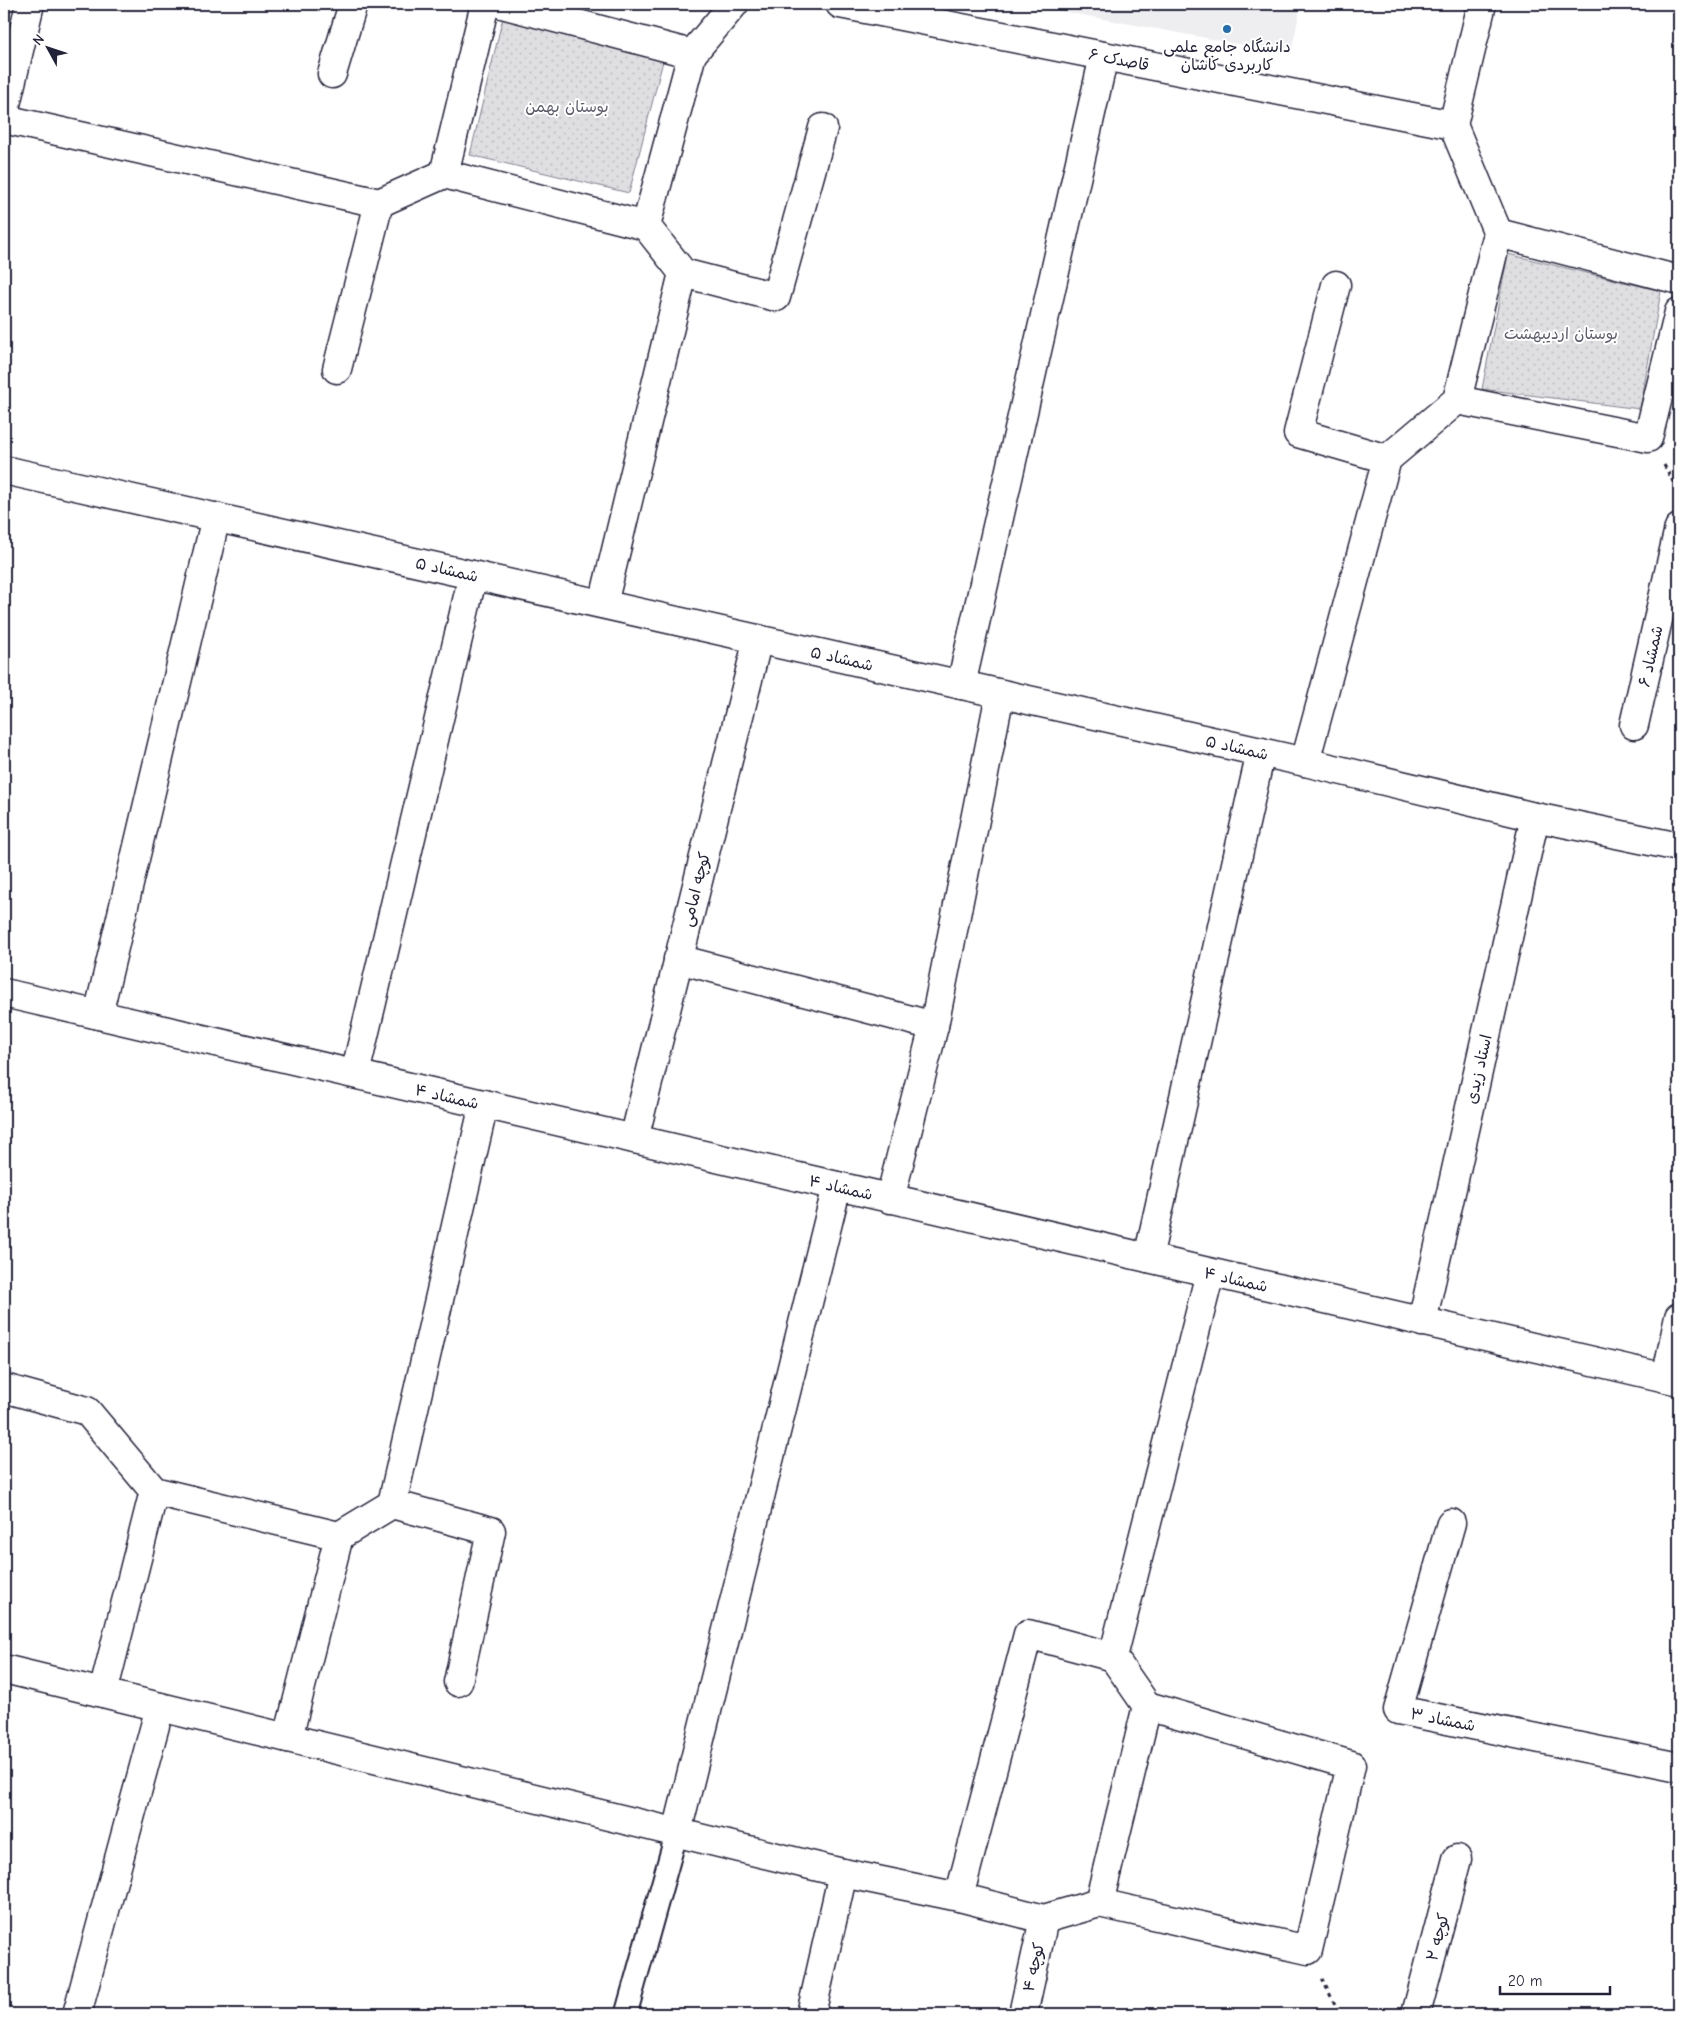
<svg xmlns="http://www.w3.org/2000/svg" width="1683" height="2018" font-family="'Comic Neue','Playpen Sans Arabic',sans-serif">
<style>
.built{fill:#eeeef1}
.park{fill:url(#park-dots);stroke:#80808e}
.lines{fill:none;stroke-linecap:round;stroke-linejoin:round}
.service-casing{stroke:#22223b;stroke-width:25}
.minor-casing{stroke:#22223b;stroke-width:31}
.tertiary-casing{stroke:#22223b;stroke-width:31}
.path{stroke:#22223b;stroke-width:3;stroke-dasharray:4 4;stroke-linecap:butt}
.service{stroke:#fff;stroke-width:21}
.minor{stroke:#fff;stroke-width:28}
.tertiary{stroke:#fff;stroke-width:28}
.poi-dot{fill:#1f6fb2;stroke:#fff;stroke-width:2}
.labels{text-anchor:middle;stroke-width:4;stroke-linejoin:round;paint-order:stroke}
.poi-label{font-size:16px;fill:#22223b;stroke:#fff}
.street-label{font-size:16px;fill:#22223b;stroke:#fff}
.park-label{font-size:16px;fill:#5b5b6d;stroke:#fff}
</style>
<defs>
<pattern id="park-dots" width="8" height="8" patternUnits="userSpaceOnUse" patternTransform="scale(1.25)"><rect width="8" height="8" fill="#dfdfe2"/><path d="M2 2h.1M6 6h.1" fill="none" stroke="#bfbfc3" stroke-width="1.8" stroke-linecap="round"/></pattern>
</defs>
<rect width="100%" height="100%" fill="#fff"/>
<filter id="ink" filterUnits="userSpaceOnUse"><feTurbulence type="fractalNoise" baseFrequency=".02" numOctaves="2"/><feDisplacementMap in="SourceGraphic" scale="10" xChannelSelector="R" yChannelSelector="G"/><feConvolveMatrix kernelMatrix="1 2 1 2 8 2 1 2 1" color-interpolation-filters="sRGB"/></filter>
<g filter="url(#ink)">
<path class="built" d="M1023,4H1301L1291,54Z"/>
<g class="park">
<path d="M503,17L664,57L629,193L470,155Z"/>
<path d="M1508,254L1661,291L1640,409L1482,389Z"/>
</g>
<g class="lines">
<g class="service-casing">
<path id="service" d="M626,2014L677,1832"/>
</g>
<g class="minor-casing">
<g id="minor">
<path d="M502,4L692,54"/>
<path d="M840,4L1453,125L1482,4"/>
<path d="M332,74L353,4"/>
<path d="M4,119L379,203L337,369"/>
<path d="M444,174L485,4"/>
<path d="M379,203L444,174L646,226L692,54L734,4"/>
<path d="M1498,233L1679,280"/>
<path d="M683,273L776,297L823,128"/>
<path d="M1336,285L1298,433L1387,459"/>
<path d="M1457,400L1648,438L1679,312"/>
<path d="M4,470L1305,762L1535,817L1679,847"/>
<path d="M603,604L683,273L646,226"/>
<path d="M961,685L1104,56"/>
<path d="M1634,725L1679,528"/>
<path d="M1305,762L1387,459L1457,400L1498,233L1453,125"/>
<path d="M678,959L934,1026"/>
<path d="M4,993L1679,1381"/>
<path d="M98,1015L216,517"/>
<path d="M355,1074L473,575"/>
<path d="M634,1139L758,639"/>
<path d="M890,1199L934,1026L1000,694"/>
<path d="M1148,1258L1261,752"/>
<path d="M1422,1322L1535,817"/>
<path d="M1666,1378L1679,1317"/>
<path d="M4,1388L87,1411L154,1491L103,1693"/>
<path d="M154,1491L339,1536"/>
<path d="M392,1504L491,1531L458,1682"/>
<path d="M1451,1523L1398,1710L1679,1767"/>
<path d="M4,1669L843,1873L959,1897L1044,1919L1099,1903L1147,1706L1113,1657L1210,1273"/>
<path d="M288,1738L339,1536L392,1504L484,1104"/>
<path d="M677,1832L837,1186"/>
<path d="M959,1897L1028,1634L1113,1657"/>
<path d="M1099,1903L1308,1950L1351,1765L1147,1706"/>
<path d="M77,2014L160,1707"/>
<path d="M811,2014L843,1873"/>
<path d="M1023,2014L1044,1919"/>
<path d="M1416,2014L1457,1859"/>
</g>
</g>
<g class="tertiary-casing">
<path id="tertiary" d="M4,113L30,4"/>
</g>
<g class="path">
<path d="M1664,465L1679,493"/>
<path d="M1322,1979L1340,2014"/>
</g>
<use href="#service" class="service"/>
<use href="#minor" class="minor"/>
<use href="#tertiary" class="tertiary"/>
</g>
</g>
<circle class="poi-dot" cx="1227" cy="29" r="5"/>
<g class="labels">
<g class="poi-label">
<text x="1227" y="52">دانشگاه جامع علمی<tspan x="1227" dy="18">کاربردی کاشان</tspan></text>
</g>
<g class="street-label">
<text transform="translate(1119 59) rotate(11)" y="6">قاصدک ۶</text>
<text transform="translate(447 569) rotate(13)" y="6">شمشاد ۵</text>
<text transform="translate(1650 656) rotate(-77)" y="6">شمشاد ۶</text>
<text transform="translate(842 658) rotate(13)" y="6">شمشاد ۵</text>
<text transform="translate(1237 747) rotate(13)" y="6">شمشاد ۵</text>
<text transform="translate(695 889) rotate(-76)" y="6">کوچه امامی</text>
<text transform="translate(1478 1069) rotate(-77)" y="6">استاد زیدی</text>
<text transform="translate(447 1096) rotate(13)" y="6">شمشاد ۴</text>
<text transform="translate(841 1187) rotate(13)" y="6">شمشاد ۴</text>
<text transform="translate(1236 1279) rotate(13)" y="6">شمشاد ۴</text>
<text transform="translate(1443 1719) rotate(11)" y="6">شمشاد ۳</text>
<text transform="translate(1437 1937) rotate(-75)" y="6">کوچه ۲</text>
<text transform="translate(1033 1967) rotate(-77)" y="6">کوچه ۴</text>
</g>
<g class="park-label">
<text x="567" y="112">بوستان بهمن</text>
<text x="1561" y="339">بوستان اردیبهشت</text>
</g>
</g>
<rect width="1683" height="2018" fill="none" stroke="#fff" stroke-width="20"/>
<rect x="10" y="10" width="1663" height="1998" fill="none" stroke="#22223b" stroke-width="2" filter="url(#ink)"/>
<g transform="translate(48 48) rotate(310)" stroke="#ffffff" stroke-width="4" paint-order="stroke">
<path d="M0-4L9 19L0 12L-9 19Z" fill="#22223b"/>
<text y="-8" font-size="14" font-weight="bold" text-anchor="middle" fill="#22223b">N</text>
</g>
<path d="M1500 1986v8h110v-8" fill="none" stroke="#22223b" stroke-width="2.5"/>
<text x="1508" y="1986" font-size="15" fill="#22223b" stroke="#ffffff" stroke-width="4" paint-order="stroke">20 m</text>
</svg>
